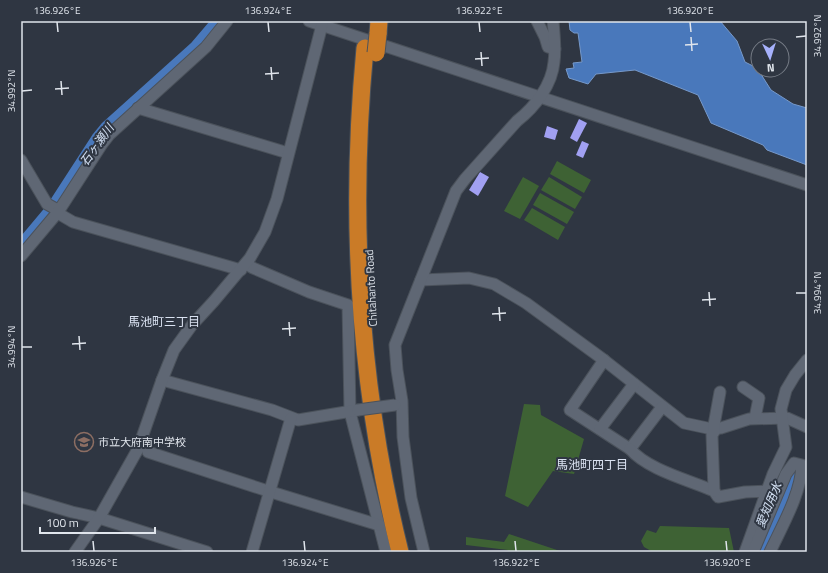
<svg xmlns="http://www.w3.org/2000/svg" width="828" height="573" font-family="'Titillium Web','Noto Sans JP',sans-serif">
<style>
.green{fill:#3e6234}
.water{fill:#4978bb;stroke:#7699ca}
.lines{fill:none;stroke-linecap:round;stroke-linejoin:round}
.canal{stroke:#4978bb;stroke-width:8}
.river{stroke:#4978bb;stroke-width:14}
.building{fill:#a1a0f2}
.minor-casing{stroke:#4b525b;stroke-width:13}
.highway-casing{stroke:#4b525b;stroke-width:19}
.minor{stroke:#5f6774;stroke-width:11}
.highway{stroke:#ca7b27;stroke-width:17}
.minor-bridge-casing{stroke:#4b525b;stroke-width:13;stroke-linecap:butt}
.highway-bridge-casing{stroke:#4b525b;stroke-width:19;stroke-linecap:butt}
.minor-bridge{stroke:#5f6774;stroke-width:11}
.highway-bridge{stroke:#ca7b27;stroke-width:17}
.ticks{fill:none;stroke:#e0e5ec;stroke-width:1.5}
.labels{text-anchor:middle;stroke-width:4;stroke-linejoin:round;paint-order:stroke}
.street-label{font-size:11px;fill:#e0e5ec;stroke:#2f3642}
.poi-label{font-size:11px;fill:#e0e5ec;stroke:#2f3642;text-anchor:start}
.water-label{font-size:12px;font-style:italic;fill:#d3e0f3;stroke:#2f3642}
.neighbourhood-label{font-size:12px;fill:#dae2f1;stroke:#2f3642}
.neatline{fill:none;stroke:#e0e5ec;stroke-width:1.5}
.ticks-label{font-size:10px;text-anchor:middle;fill:#e0e5ec}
</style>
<rect width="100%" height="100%" fill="#2f3642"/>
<g class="green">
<path d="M557,161L591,180L584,193L550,174Z"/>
<path d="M523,177L539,186L520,219L504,211Z"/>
<path d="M549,177L582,197L575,209L541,190Z"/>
<path d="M540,193L574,212L567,224L533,205Z"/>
<path d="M532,208L565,227L558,240L524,220Z"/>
<path d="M524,404L540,405L541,415L584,439L574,474L553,471L528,507L505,496Z"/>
<path d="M660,526L729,528L734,552H653L644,547L641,541L647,530L656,533Z"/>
<path d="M509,534L563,552H507L508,550L466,545V537L504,542Z"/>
</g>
<path class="water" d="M569,21H720L737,41L745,62L757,68L771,90L793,104L807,108V165L767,150L763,145L711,123L698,95L635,70L596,74L588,84L569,78L566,69L574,68L573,63L582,62L578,33H574L570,30Z"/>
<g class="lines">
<path class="canal" d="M762,552L798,467"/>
<path class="river" d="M21,247L52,210L98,139L107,128L196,48L219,21"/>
</g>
<g class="building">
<path d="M579,119L587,123L577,142L570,138Z"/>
<path d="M547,126L558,130L555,140L544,137Z"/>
<path d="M582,141L589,144L583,158L576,155Z"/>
<path d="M480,172L489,177L478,196L469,190Z"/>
</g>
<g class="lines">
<g class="minor-casing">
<g id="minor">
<path d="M309,21L807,185"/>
<path d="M537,21L545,37L548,47L555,49"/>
<path d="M138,108L288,153"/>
<path d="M21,160L47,204L56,209L61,215L73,222L241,270"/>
<path d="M21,256L58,212L102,144L109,135L206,47L227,21"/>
<path d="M246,264L253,268L309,292L348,305L350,412L386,552"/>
<path d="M421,280L469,278L494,284L526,303L604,360L684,423L712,429L721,428L749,419L787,418L807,427"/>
<path d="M604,360L570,410L630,449L662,407"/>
<path d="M162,380L272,410L298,420L358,410"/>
<path d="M743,387L759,398L755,418"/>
<path d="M600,429L634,384"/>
<path d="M630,449C648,470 689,480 714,491L718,497L745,492L767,491"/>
<path d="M148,452L271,492L379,525"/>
<path d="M714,491L712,435L714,432V425L720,392"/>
<path d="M21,497L72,512L99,518L207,552"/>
<path d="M75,552L99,518L138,449L162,380L174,350L192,325L214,301L250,258L265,232L277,199L322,25"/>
<path d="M252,552L291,418"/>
<path d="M424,552L411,498L403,437L402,401L397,370L395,345L456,191L465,179L517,121C535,107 552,85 554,62C556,48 554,34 553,21"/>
<path d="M745,552L773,474L786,447L781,409L786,390L795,375L807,360"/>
<path d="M753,552L786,474L794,463L802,465C801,494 782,526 770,552"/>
</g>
</g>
<g class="highway-casing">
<g id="highway">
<path d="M378,34L379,21"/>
<path d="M365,48C349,217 359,387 400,552"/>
</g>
</g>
<use href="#minor" class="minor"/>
<use href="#highway" class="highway"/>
<g class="minor-bridge-casing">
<path id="minor-bridge" d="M358,410L395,405"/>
</g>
<g class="highway-bridge-casing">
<path id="highway-bridge" d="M376,53L378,34"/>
</g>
<use href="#minor-bridge" class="minor-bridge"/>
<use href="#highway-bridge" class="highway-bridge"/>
</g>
<path class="ticks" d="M57,22L58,32M268,22L269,32M479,22L480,32M690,22L691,32M691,37L692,51M796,37L806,36M685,45L698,44M481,52L482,66M475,59L489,58M271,67L272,80M265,74L279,73M61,81L62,95M55,89L69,88M22,91L32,90M709,292L710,306M796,293H806M702,300L716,299M499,307L500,321M492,314L506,313M289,322L290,336M282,329L296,328M79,336L80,350M72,344L86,343M22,347H32M93,541L94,551M304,541L305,551M515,541L516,551M726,541L727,551"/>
<defs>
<g id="school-ring" transform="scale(1)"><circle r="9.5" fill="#2f3642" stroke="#8d6e63" stroke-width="1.5"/><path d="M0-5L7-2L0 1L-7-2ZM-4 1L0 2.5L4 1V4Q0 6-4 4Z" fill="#8d6e63"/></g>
</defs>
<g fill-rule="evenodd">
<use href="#school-ring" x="84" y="442"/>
</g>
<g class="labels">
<g class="street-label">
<text transform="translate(371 288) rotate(-93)" y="4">Chitahanto Road</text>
</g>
<g class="poi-label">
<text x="98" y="446">市立大府南中学校</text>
</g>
<g class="water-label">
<text transform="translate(97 145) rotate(-54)" y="4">石ヶ瀬川</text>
<text transform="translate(769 505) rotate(-67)" y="4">愛知用水</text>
</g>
<g class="neighbourhood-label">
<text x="164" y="326">馬池町三丁目</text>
<text x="592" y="469">馬池町四丁目</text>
</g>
</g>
<rect width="828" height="573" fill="none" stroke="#2f3642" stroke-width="44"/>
<g transform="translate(770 58) rotate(176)"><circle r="19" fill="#2f3642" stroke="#767c86"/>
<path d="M0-3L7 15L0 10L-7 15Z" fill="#a6b1fc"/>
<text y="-6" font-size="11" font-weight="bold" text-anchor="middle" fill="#e0e5ec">N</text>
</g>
<path d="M40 527v6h115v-6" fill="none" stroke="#e0e5ec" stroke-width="2"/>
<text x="46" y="527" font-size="12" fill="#e0e5ec" stroke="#2f3642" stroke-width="3" paint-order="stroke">100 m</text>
<rect x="22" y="22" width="784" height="529" class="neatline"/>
<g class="ticks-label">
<text x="57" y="14">136.926°E</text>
<text x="268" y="14">136.924°E</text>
<text x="479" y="14">136.922°E</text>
<text x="690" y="14">136.920°E</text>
<text transform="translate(817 36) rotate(-90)" y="4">34.992°N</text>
<text transform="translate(11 91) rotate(-90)" y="4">34.992°N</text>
<text transform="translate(817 293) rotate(-90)" y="4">34.994°N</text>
<text transform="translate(11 347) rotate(-90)" y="4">34.994°N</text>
<text x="94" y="566">136.926°E</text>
<text x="305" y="566">136.924°E</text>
<text x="516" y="566">136.922°E</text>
<text x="727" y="566">136.920°E</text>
</g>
</svg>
